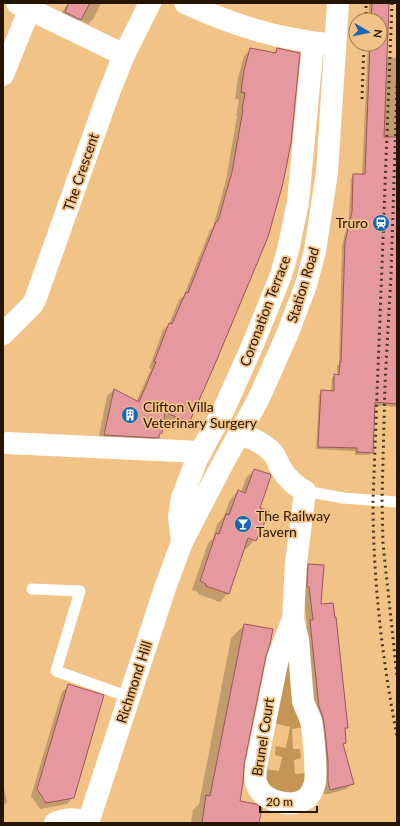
<svg xmlns="http://www.w3.org/2000/svg" width="400" height="826" font-family="Lato,sans-serif">
<style>
.green{fill:#c49554}
.shadow{fill:#0003}
.building{fill:#e6989f;stroke:#9c555d}
.lines{fill:none;stroke-linecap:round;stroke-linejoin:round}
.lane{stroke:#fff;stroke-width:11}
.street{stroke:#fff;stroke-width:22}
.secondary{stroke:#fff;stroke-width:22}
.rail{stroke:#4d361a;stroke-width:3;stroke-dasharray:2 4;stroke-linecap:butt}
.labels{text-anchor:middle;stroke-width:3.5;stroke-linejoin:round;paint-order:stroke}
.street-label{font-size:14px;fill:#251400;stroke:#f2c387}
.poi-label{font-size:14px;fill:#251400;stroke:#f2c387;text-anchor:start}
</style>
<rect width="100%" height="100%" fill="#f2c387"/>
<path class="green" d="M289,643L304,727L292,729L293,749H300L301,758L294,760L295,774L309,773L302,791L284,795L266,786L265,769L279,771L282,757L275,755L276,746L286,748L290,727L274,723Z"/>
<g class="shadow">
<path d="M69,3H101L94,18L88,24L80,20L75,26L59,18L65,7Z"/>
<path d="M369,3H388L386,57L397,58V407L373,405L372,452L369,455H355V451L316,449L319,394L322,391L331,392L332,378L335,375H337V366L339,364L342,246L349,216L351,178L354,175H362L368,44H380V20H369Z"/>
<path d="M251,49L273,54L277,49L188,422L182,429L163,421L158,437L151,444L98,441L107,396L114,390L136,402L151,369L149,368L163,330L169,324L179,300L184,295L210,230L213,227L226,180L237,116H236L239,99H235L238,78L244,56Z"/>
<path d="M254,470L259,508L260,534L246,549L243,548L228,593L220,602L198,594V592L192,590L208,543L213,538L217,524L223,518L230,500L238,491L241,492L246,478Z"/>
<path d="M309,565L320,605L347,727L344,730L345,743L343,746L352,783L346,789L329,794H323L322,789L304,627L307,625L303,593V571Z"/>
<path d="M244,625L265,655L243,764L239,802L258,823H191L193,810L199,804L231,638Z"/>
<path d="M69,686L73,797L67,804L40,809L31,796L62,692Z"/>
<path d="M3,784L7,802L3,806Z"/>
</g>
<g class="building">
<path d="M69,3H90L81,20L65,12Z"/>
<path d="M372,3H389L384,137H397V404L375,402L373,453L357,452V448L318,447L321,390L334,391V374L339,375L340,362H341L345,242L352,212L353,174H365L370,44H380V20H371Z"/>
<path d="M250,48L276,53L277,48L300,53L291,143L283,183L268,237L215,364L189,423L165,412L162,433L159,434V438L104,435L114,389L139,402L156,362H154L169,323L172,324L186,292L188,293L216,222L218,221L232,172L243,110L242,109L245,93L241,92L244,70Z"/>
<path d="M254,469L270,474L271,476L260,508L269,511L260,534H259L256,541L248,538L229,594L206,586V584L200,581L216,533L219,534L226,514L229,515L238,490L245,493Z"/>
<path d="M308,564L324,565L321,604L333,603L335,618L336,617L348,728H345L346,743L343,744L354,784L330,790L328,782V760L325,731L323,717L319,707L311,631L310,620H313L309,587H307Z"/>
<path d="M244,624L273,629L270,644L266,656L244,765L243,783L240,801L256,804L262,808L259,823H202L206,795L210,796Z"/>
<path d="M68,684L104,695L74,798L46,803L37,789Z"/>
</g>
<g class="lines">
<g class="lane">
<path d="M305,491L343,498L397,502"/>
<path d="M32,589L80,591L56,671L129,697"/>
</g>
<g class="street">
<path d="M17,3L124,55"/>
<path d="M185,3C233,25 274,38 327,44"/>
<path d="M3,75L29,10"/>
<path d="M3,334L32,305L35,300L108,95L124,55L150,3"/>
<path d="M240,434C252,438 264,443 273,453C276,457 278,462 280,467C286,477 295,486 305,491L296,563L293,619L278,658L256,767C256,773 254,780 257,785C263,802 293,809 307,798C311,794 314,787 315,782C317,774 313,729 311,721C309,714 305,708 303,701L298,640L293,619"/>
<path d="M7,443L200,452"/>
<path d="M182,542L179,517L182,498L197,459L225,407L253,344L281,275L288,250L298,202L313,43"/>
<path d="M55,823C69,818 74,818 88,823"/>
</g>
<path class="secondary" d="M88,823L165,588L182,542L222,465L258,400L287,335L306,285L315,251L327,172L338,3"/>
<g class="rail">
<path d="M392,3L373,500C373,579 382,659 397,736"/>
<path d="M366,20V3"/>
<path d="M397,86L391,275L385,383L382,500L383,544L397,676"/>
<path d="M362,99L364,44"/>
</g>
</g>
<defs>
<g id="station-disc" transform="scale(0.9)"><circle r="9.5" fill="#1765b4" stroke="#f2c387"/><path d="M-3-6H3Q5-6 5-4V2Q5 4 3 4L4.5 6H3L1.5 4h-3L-3 6H-4.5L-3 4Q-5 4-5 2V-4Q-5-6-3-6ZM-3.5-4v3h7v-3ZM-3.5 1v1.5H-2V1ZM2 1v1.5H3.5V1Z" fill="#fff"/></g>
<g id="building-disc" transform="scale(0.9)"><circle r="9.5" fill="#1765b4" stroke="#f2c387"/><path d="M-4-6H4V6H1V3H-1V6H-4ZM-2.5-4.3h1.7v1.8h-1.7ZM.8-4.3h1.7v1.8H.8ZM-2.5-1h1.7V.8h-1.7ZM.8-1h1.7V.8H.8Z" fill="#fff"/></g>
<g id="bar-disc" transform="scale(0.9)"><circle r="9.5" fill="#1765b4" stroke="#f2c387"/><path d="M-6-5H6L.8 .8V4.5H3.5V6h-7V4.5H-.8V.8Z" fill="#fff"/></g>
</defs>
<g fill-rule="evenodd">
<use href="#station-disc" x="381" y="223"/>
<use href="#building-disc" x="130" y="415"/>
<use href="#bar-disc" x="243" y="524"/>
</g>
<g class="labels">
<g class="street-label">
<text transform="translate(81 172) rotate(-71)" y="5">The Crescent</text>
<text transform="translate(303 285) rotate(-73)" y="5">Station Road</text>
<text transform="translate(265 311) rotate(-69)" y="5">Coronation Terrace</text>
<text transform="translate(134 682) rotate(-72)" y="5">Richmond Hill</text>
<text transform="translate(263 737) rotate(-81)" y="5">Brunel Court</text>
</g>
<g class="poi-label">
<text x="368" y="228" text-anchor="end">Truro</text>
<text x="143" y="412">Clifton Villa<tspan x="143" dy="16">Veterinary Surgery</tspan></text>
<text x="256" y="521">The Railway<tspan x="256" dy="16">Tavern</tspan></text>
</g>
</g>
<rect width="400" height="826" fill="none" stroke="#251400" stroke-width="8"/>
<g transform="translate(368 32) rotate(99)"><circle r="19" fill="#f2c387" stroke="#a07d51"/>
<path d="M0-3L7 15L0 10L-7 15Z" fill="#1765b4"/>
<text y="-6" font-size="11" font-weight="bold" text-anchor="middle" fill="#251400">N</text>
</g>
<path d="M260 806v6h57v-6" fill="none" stroke="#251400" stroke-width="2"/>
<text x="266" y="806" font-size="12" fill="#251400" stroke="#f2c387" stroke-width="3" paint-order="stroke">20 m</text>
</svg>
